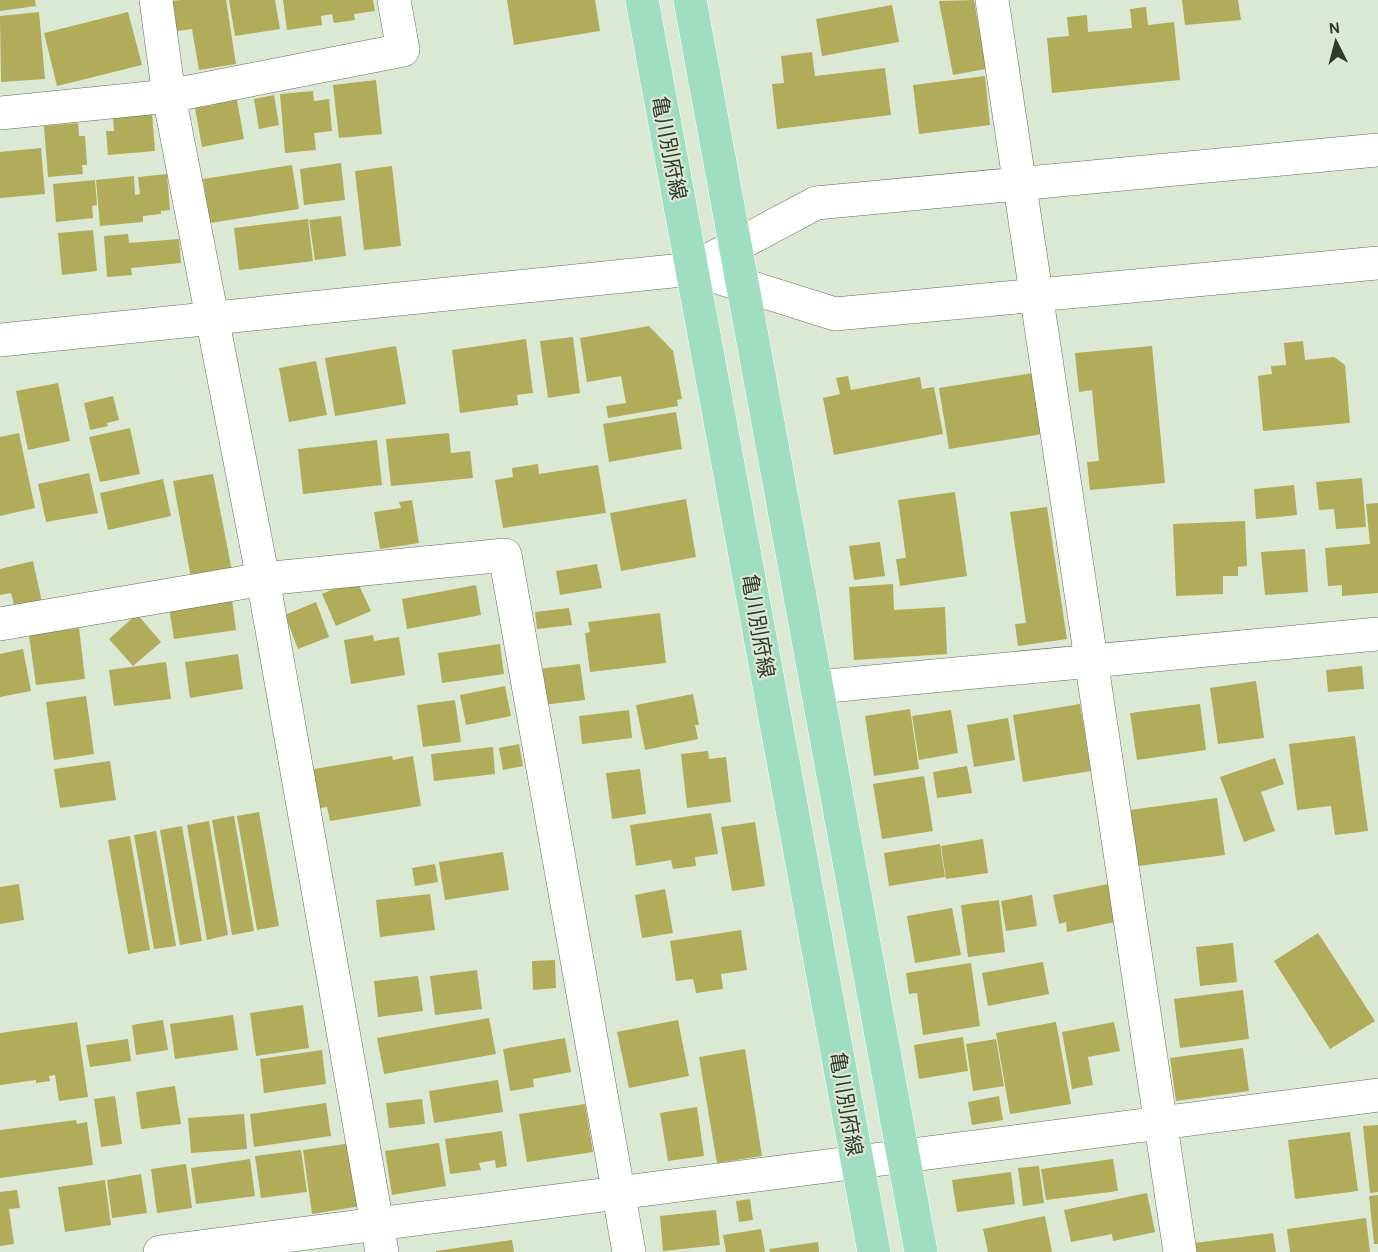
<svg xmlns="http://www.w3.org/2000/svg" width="1378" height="1252" font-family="Karla,'Noto Sans JP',sans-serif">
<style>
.building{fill:#b0ac59}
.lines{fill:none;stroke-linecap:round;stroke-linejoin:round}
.minor-casing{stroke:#626e5c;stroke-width:34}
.major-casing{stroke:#fff;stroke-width:34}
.minor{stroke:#fff;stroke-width:33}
.major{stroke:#a0dec4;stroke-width:33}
.labels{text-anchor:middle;stroke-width:4.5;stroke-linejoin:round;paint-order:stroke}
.street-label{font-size:21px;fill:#323830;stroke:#dbe9d4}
</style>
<rect width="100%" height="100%" fill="#dbe9d4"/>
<g class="building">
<path d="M0,0H35L36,6L0,11Z"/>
<path d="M181,0H226L236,64L199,70L192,29L177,31L172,1Z"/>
<path d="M229,0H275L280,29L235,36Z"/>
<path d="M283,0H373L375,11L354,14L355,20L334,23L332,14L321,16L322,25L287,30Z"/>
<path d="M507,0H595L600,31L514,45Z"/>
<path d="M974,0L986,69L953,75L939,1Z"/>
<path d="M1182,0H1238L1241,20L1185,25Z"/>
<path d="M892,5L899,42L822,56L816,19Z"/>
<path d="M1146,7L1148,25L1174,22L1180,80L1052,93L1047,38L1069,36L1067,17L1087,15L1088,32L1132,28L1130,9Z"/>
<path d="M39,12L45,79L1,82L0,16Z"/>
<path d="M128,12L142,65L57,86L44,33Z"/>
<path d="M812,52L815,76L885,68L891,115L777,129L772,84L784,83L781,56Z"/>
<path d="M985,76L990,125L919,134L913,85Z"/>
<path d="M376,80L382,134L339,138L333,85Z"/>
<path d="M313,91L314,101L329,99L332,131L314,133L316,150L285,153L280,94Z"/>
<path d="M236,95L244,139L202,147L195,108L214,105L213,99Z"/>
<path d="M274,95L279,125L259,129L254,99Z"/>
<path d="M152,113L155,151L108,155L106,131H114L113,117Z"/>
<path d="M78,123L79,136H85L87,165H82L83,174L48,177L44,126Z"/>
<path d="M41,148L45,194L0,198V152Z"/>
<path d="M341,163L345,200L304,205L300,169Z"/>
<path d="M292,165L299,209L210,223L203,179Z"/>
<path d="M392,166L401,246L364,250L355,171Z"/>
<path d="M167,174L170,210L161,211V214L143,216V222L100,226L96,180L134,176L135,195L140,194L138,177Z"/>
<path d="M95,180L97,205L92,206L93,218L56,222L53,184Z"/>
<path d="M341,216L346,256L315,260L309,220Z"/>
<path d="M308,219L313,261L239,270L234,228Z"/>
<path d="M93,230L97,271L62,275L58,233Z"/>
<path d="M128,234L129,243L179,239L181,263L131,268L132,275L107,277L104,236Z"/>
<path d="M649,326L673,351L682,399L677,400L678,406L608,418L606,406L626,403L621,376L587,382L580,338Z"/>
<path d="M573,337L580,393L548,398L540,341Z"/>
<path d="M526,339L533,393L517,395L518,405L460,413L452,350Z"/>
<path d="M1303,341L1305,360L1334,357L1345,365L1350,423L1263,431L1258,376L1272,374L1271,366L1286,365L1284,343Z"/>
<path d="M396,346L406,404L335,416L325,358Z"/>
<path d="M1152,346L1165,483L1090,490L1087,462L1099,461L1092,390L1079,392L1075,353Z"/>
<path d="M316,361L327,415L289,422L279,368Z"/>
<path d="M1039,372L1049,433L949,449L939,388Z"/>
<path d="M848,376L851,390L920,377L922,389L934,387L943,434L834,455L823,398L840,394L836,378Z"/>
<path d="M58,383L70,441L28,450L16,391Z"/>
<path d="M113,396L119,420L107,423L108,426L90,430L84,403Z"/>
<path d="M676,412L682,449L609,462L603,424Z"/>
<path d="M130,428L140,474L100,482L89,437Z"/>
<path d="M19,433L35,508L0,516V437Z"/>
<path d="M449,433L451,453L470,451L473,478L391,486L386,439Z"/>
<path d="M377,440L382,485L303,494L298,449Z"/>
<path d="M538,464L539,474L598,465L606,513L503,528L495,480L513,477L512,468Z"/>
<path d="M89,473L98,513L46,522L38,484Z"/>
<path d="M213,474L232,571L191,578L173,481Z"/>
<path d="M1362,478L1366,527L1336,529L1334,509L1319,510L1316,482Z"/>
<path d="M163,479L171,516L108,530L100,493Z"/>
<path d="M1294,485L1297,515L1256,519L1254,489Z"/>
<path d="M955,492L967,576L900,586L896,559L906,558L898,500Z"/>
<path d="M686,499L696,557L621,571L610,513Z"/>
<path d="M412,500L419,543L380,549L374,512L401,508L399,502Z"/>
<path d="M1378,503V593L1342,596V585L1328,586L1325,548L1370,544L1366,504Z"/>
<path d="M1047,507L1067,639L1018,646L1015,624L1026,623L1010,512Z"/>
<path d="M1245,521L1247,566L1238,567V576H1223V594L1176,596L1173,524Z"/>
<path d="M880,542L885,576L854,580L849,546Z"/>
<path d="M1305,549L1308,592L1265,595L1261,552Z"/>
<path d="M33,561L42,602L15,608L11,593L0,595V569Z"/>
<path d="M597,564L602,588L560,595L556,571Z"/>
<path d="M356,579L371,611L336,626L322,594Z"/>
<path d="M893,584L894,610L945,607L947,654L854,660L849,587Z"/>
<path d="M476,585L481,615L407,629L402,599Z"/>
<path d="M232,599L236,630L174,639L169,608Z"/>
<path d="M316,602L329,637L298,649L285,615Z"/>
<path d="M569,608L572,625L537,629L535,612Z"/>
<path d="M660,613L666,663L590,672L585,633L590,632L588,622Z"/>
<path d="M137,614L161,642L133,666L109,639Z"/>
<path d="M79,628L85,679L36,685L29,635Z"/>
<path d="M373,635L374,641L399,637L405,675L351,684L344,640Z"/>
<path d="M500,644L504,674L442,683L438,653Z"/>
<path d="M23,649L31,691L0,697V654Z"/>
<path d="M238,654L243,689L190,698L185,662Z"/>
<path d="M166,662L171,699L114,706L109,670Z"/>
<path d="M580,664L585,700L542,705L538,669Z"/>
<path d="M1362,666L1364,689L1328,692L1326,670Z"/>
<path d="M1256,681L1264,738L1218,744L1210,688Z"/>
<path d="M505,686L511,716L466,725L460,695Z"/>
<path d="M693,694L699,725H695L698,739L645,750L636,705Z"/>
<path d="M86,696L94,754L54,760L46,702Z"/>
<path d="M455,700L461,742L423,747L417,705Z"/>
<path d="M1080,704L1091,771L1023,782L1013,715Z"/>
<path d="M1200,704L1206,750L1137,760L1130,713Z"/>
<path d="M910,709L919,769L874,776L865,716Z"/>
<path d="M629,710L632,738L582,744L579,716Z"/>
<path d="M951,710L958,753L919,760L912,716Z"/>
<path d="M1008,718L1015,760L974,767L967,725Z"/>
<path d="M1355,736L1368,831L1335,835L1331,806L1297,810L1289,744Z"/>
<path d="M519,744L523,766L503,770L499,748Z"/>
<path d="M493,747L495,774L434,781L431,754Z"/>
<path d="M708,751L709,759L726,757L731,802L687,808L681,754Z"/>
<path d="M392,756L393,760L413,756L421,806L330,821L327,807L315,809L308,770Z"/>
<path d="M1275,758L1284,784L1261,792L1275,831L1244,842L1220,777Z"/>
<path d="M110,761L116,800L60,808L54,769Z"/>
<path d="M967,766L972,793L937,798L933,772Z"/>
<path d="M640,769L646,814L612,819L606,773Z"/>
<path d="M924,776L933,831L882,839L873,784Z"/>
<path d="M1217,798L1225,855L1138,866L1130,810Z"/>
<path d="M259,812L279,926L257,930L237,816Z"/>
<path d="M711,813L718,854L695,857L696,866L673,869L671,860L636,866L630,825Z"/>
<path d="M234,816L254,931L232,935L212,820Z"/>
<path d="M209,821L228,935L207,940L187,825Z"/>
<path d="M755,822L765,886L732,891L721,827Z"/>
<path d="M182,826L202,941L180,945L160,830Z"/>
<path d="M156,831L176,946L154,949L134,835Z"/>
<path d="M130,836L150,950L128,954L108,840Z"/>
<path d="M983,839L988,873L946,879L941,846Z"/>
<path d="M940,844L945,877L889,886L884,853Z"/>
<path d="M503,852L509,890L445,900L439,862Z"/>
<path d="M435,864L438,882L415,886L412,868Z"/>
<path d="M19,884L24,920L0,924V887Z"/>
<path d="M1108,884L1115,922L1067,932L1066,922L1059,924L1053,895Z"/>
<path d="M665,889L673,933L642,938L635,895Z"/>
<path d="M430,894L435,930L380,937L376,900Z"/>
<path d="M1032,895L1037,926L1006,931L1001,901Z"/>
<path d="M999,900L1005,952L968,957L961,905Z"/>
<path d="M952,908L961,955L915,963L907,916Z"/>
<path d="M741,930L747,970L721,974L723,989L696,993L693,979L676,981L670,941Z"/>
<path d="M1318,933L1375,1021L1330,1049L1274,961Z"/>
<path d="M1233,943L1237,982L1200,986L1196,947Z"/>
<path d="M555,960L556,988L533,990L532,961Z"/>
<path d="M1043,962L1049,994L988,1006L982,973Z"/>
<path d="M971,963L980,1026L923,1035L917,993L909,994L906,973Z"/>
<path d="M477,970L482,1009L435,1015L430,976Z"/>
<path d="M418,976L423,1011L378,1017L374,981Z"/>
<path d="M1243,990L1249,1039L1180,1048L1174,999Z"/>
<path d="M303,1005L309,1048L256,1056L250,1013Z"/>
<path d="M233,1015L238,1050L175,1059L170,1024Z"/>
<path d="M489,1018L496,1054L384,1074L377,1038Z"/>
<path d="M163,1020L168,1050L136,1055L132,1025Z"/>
<path d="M678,1020L689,1076L629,1088L617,1032Z"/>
<path d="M77,1022L88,1097L59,1101L55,1075L49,1076L50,1081L36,1083V1080L0,1085V1033Z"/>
<path d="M1056,1022L1071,1104L1010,1114L996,1033Z"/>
<path d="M1114,1022L1120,1051L1088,1057L1093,1085L1072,1089L1062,1032Z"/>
<path d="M963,1037L968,1071L919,1079L914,1045Z"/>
<path d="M565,1038L571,1072L533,1079L534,1087L510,1091L503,1049Z"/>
<path d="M128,1039L131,1061L90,1067L86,1045Z"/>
<path d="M996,1039L1004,1086L973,1091L966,1044Z"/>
<path d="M1243,1048L1249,1091L1176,1101L1170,1058Z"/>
<path d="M745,1049L762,1156L717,1163L699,1057Z"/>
<path d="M322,1050L326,1084L264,1093L260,1059Z"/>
<path d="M498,1080L503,1112L434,1123L429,1091Z"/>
<path d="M175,1086L181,1124L141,1129L136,1092Z"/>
<path d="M115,1096L122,1144L101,1147L94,1099Z"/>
<path d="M999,1096L1003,1120L972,1125L968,1102Z"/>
<path d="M422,1099L425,1124L389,1128L386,1103Z"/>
<path d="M326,1103L331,1136L254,1147L250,1114Z"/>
<path d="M585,1104L593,1152L527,1162L519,1114Z"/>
<path d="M697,1107L704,1156L668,1161L660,1113Z"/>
<path d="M244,1114L247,1149L191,1153L188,1118Z"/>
<path d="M76,1120L77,1124L87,1122L93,1165L0,1178V1130Z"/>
<path d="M1378,1125V1192L1370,1193L1363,1126Z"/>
<path d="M502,1131L507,1166L496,1168L495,1160L479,1163L481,1170L450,1174L445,1139Z"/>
<path d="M1350,1132L1358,1191L1295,1199L1288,1140Z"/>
<path d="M352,1143L361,1206L312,1214L303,1150Z"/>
<path d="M439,1143L446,1186L392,1195L385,1151Z"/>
<path d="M301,1150L307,1192L261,1198L255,1156Z"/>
<path d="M250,1159L255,1196L196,1204L191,1168Z"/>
<path d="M1113,1159L1118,1191L1046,1200L1041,1169Z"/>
<path d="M186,1164L192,1208L157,1213L151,1169Z"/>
<path d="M1039,1166L1044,1203L1023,1206L1018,1168Z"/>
<path d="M1011,1172L1015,1204L957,1212L952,1180Z"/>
<path d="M141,1174L147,1213L112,1218L107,1180Z"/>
<path d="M105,1180L111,1225L65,1232L58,1187Z"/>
<path d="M17,1190L20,1208L9,1209L14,1244L0,1246V1192Z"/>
<path d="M1147,1193L1155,1232L1113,1241L1112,1234L1071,1242L1064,1210Z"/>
<path d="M1378,1195V1244H1374L1369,1196Z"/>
<path d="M750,1199L753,1220L739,1222L736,1201Z"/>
<path d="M716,1210L720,1245L663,1251L660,1216Z"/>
<path d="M1045,1216L1052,1252H988L983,1229Z"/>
<path d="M1366,1218L1370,1252H1290L1287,1229Z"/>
<path d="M761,1229L765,1252H726L723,1235Z"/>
<path d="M1273,1233L1276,1252H1196L1194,1243Z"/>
<path d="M512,1240L514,1252H436V1251Z"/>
<path d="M818,1242L819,1252H770L769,1249Z"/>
</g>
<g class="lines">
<g class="minor-casing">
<g id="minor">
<path d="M156,0L169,96L263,579L382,1252"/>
<path d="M992,0L1180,1252"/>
<path d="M0,113L169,96L403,50L394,0"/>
<path d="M692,269L835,314L1378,263"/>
<path d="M0,340L692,269L816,203L1378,150"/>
<path d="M0,624L263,579L505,555L629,1252"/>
<path d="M817,687L1378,634"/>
<path d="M160,1252L1378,1095"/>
</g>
</g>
<g class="major-casing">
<g id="major">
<path d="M642,0L874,1252"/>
<path d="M690,0L921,1252"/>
</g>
</g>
<use href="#minor" class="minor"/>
<use href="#major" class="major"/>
</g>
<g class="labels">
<g class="street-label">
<text transform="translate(669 148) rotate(79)" y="7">亀川別府線</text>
<text transform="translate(758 626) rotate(80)" y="7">亀川別府線</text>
<text transform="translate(846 1104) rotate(80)" y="7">亀川別府線</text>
</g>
</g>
<g transform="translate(1336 42) rotate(354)" stroke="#dbe9d4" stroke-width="4.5" paint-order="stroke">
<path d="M0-4.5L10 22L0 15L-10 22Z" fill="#323830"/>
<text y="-9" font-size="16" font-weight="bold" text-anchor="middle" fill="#323830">N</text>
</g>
</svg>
